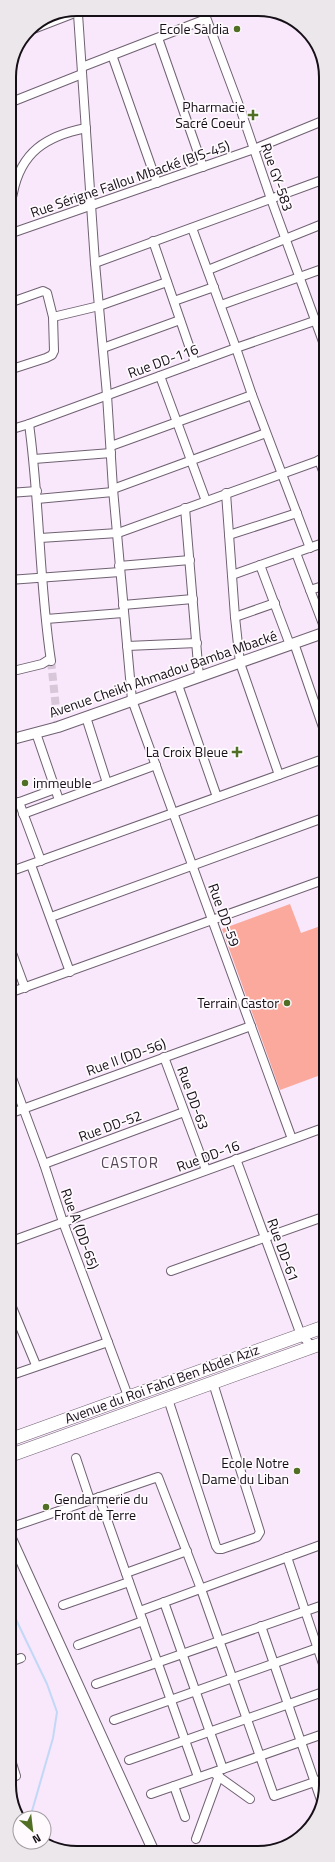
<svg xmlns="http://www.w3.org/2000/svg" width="335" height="1862" font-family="'Titillium Web',sans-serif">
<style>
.green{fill:#faa99c}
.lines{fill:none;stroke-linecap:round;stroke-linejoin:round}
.stream{stroke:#c1d8f7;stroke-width:2}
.minor-tunnel{stroke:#d7c7d9;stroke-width:8;stroke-dasharray:8 4;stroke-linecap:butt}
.minor-casing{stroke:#706172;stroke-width:10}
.tertiary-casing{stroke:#706172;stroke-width:12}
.primary-casing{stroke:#706172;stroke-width:14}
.minor{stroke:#fff;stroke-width:8}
.tertiary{stroke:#fff;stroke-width:10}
.primary{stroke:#fff;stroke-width:13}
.poi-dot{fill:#506f25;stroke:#fefafe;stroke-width:1.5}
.labels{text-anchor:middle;stroke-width:3.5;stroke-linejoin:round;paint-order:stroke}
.poi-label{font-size:14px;fill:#150f16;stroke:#fefafe;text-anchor:end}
.street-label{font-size:14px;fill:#150f16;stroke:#fefafe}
.neighbourhood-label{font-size:15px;letter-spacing:1px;fill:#564758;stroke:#fefafe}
.rim{fill:none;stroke:#150f16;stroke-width:2}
</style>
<rect width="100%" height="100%" fill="#f9e7fb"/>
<path class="green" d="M290,904L301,933L326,924V1073L280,1090L222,929Z"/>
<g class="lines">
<path class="stream" d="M10,1607L47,1684L57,1712L53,1738L30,1818"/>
<path class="minor-tunnel" d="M51,661L58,727"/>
<g class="minor-casing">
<g id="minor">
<path d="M204,12L241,111L271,199L326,350"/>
<path d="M78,14L95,263L107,395L113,489L132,700L292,1139"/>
<path d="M28,31L72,14"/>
<path d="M158,38L203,167"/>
<path d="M112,55L157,183"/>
<path d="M82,67L206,19"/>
<path d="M9,103L82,74"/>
<path d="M192,228L236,348L252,395L310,548"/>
<path d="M12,233C12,225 10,216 10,208C10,203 12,198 13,193C21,152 46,136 86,128"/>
<path d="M9,234L254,149L325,120"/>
<path d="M153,241L195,363"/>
<path d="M95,263L325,179"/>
<path d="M208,270L325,223"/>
<path d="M174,301L214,287"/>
<path d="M9,303L43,291L47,293L53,317L54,351L52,355L46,358L9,370"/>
<path d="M221,305L325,268"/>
<path d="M53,317L99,306L167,282"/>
<path d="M103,348L180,320"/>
<path d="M160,376L206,501"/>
<path d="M29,424C40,503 39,583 51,661"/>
<path d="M9,430L29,424L236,348L326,317"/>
<path d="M111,446L252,395"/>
<path d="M34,459L111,453"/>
<path d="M319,460L326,479"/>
<path d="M113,489L266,433"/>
<path d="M9,493L37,491"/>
<path d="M226,493L235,617L240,663L279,775"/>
<path d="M37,499L113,492"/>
<path d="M185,508L199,677"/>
<path d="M229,535L297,513"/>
<path d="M40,538L118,533L326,458"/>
<path d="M296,553L326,632"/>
<path d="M260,565L290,645"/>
<path d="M119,566L190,560"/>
<path d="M232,575L326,542"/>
<path d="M9,580L120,572"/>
<path d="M310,590L326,585"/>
<path d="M123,605L193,599"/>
<path d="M235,617L275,603"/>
<path d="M46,619L123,613"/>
<path d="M294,643L326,736"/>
<path d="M127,646L197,643"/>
<path d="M9,672L42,664L50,659"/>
<path d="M178,685L217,797"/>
<path d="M86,717L107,783"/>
<path d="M36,733L59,800"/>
<path d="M19,802L41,861"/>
<path d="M9,806L55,789"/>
<path d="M23,814L156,765"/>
<path d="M31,865L70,972"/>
<path d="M9,872L326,758"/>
<path d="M51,917L326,817"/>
<path d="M9,945L25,988"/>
<path d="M9,993L326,879"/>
<path d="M164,1057L206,1170"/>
<path d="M9,1070L44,1164L63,1222L128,1396"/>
<path d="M9,1114L251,1026"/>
<path d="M236,1159L301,1335L312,1346"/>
<path d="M44,1164L184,1112"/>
<path d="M9,1242L326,1127"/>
<path d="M171,1271L326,1216"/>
<path d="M9,1300L36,1365"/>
<path d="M9,1376L108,1342"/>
<path d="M168,1399L216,1546L218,1549H222L257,1537L260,1532L213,1383"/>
<path d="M76,1458L90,1500"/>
<path d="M99,1497L198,1777"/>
<path d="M9,1528L158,1477L201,1589L274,1796L326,1778"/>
<path d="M287,1557L326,1673"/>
<path d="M126,1573L187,1551"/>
<path d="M164,1602L223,1769"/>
<path d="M63,1605L129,1582"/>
<path d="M140,1611L326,1543"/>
<path d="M261,1626L321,1800"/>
<path d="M78,1645L143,1621"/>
<path d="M10,1662L21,1658"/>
<path d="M96,1684L326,1604"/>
<path d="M114,1720L326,1645"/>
<path d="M10,1757L16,1776"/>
<path d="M129,1760L326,1691"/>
<path d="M215,1774L250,1799"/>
<path d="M174,1786L185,1817"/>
<path d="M151,1794L326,1733"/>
<path d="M196,1839L219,1776"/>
<path d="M263,1852L276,1848"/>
</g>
</g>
<g class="tertiary-casing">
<g id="tertiary">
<path d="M9,740L58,727L326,632"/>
<path d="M9,1534L154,1852"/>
</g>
</g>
<g class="primary-casing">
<g id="primary">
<path d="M9,1440L326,1326"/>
<path d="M9,1456L326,1342"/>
</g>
</g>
<use href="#minor" class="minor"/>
<use href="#tertiary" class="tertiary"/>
<use href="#primary" class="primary"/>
</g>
<g class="poi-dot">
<circle cx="237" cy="29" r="4"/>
<path d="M251 109h4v4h4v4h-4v4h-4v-4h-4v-4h4z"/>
<path d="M235 746h4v4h4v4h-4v4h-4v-4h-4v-4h4z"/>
<circle cx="25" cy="783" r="4"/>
<circle cx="287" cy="1003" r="4"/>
<circle cx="297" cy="1471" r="4"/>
<circle cx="46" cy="1507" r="4"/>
</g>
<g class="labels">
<g class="poi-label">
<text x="229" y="34">Ecole Saldia</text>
<text x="245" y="112">Pharmacie<tspan x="245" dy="16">Sacré Coeur</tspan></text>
<text x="228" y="757">La Croix Bleue</text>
<text x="33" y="788" text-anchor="start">immeuble</text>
<text x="279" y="1008">Terrain Castor</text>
<text x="289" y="1468">Ecole Notre<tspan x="289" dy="16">Dame du Liban</tspan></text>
<text x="54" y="1504" text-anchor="start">Gendarmerie du<tspan x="54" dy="16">Front de Terre</tspan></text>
</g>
<g class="street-label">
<text transform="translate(277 177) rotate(71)" y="5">Rue GY-583</text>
<text transform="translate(130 179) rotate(-19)" y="5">Rue Sérigne Fallou Mbacké (BIS-45)</text>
<text transform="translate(163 361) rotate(-20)" y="5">Rue DD-116</text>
<text transform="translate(163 674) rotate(-19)" y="5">Avenue Cheikh Ahmadou Bamba Mbacké</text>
<text transform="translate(224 915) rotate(70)" y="5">Rue DD-59</text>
<text transform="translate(126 1057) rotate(-20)" y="5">Rue II (DD-56)</text>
<text transform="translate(193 1098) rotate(70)" y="5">Rue DD-63</text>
<text transform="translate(110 1126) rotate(-20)" y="5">Rue DD-52</text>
<text transform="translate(208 1156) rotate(-20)" y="5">Rue DD-16</text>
<text transform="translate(80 1229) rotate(70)" y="5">Rue A (DD-65)</text>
<text transform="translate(283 1250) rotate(70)" y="5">Rue DD-61</text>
<text transform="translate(162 1384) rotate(-20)" y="5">Avenue du Roi Fahd Ben Abdel Aziz</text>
</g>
<g class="neighbourhood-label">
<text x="130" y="1168">CASTOR</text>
</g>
</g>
<path d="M0 0H335V1862H0ZM77 16H258A61 61 0 0 1 319 77V1785A61 61 0 0 1 258 1846H77A61 61 0 0 1 16 1785V77A61 61 0 0 1 77 16Z" fill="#ebe7eb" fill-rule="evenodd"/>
<path class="rim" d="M77 16H258A61 61 0 0 1 319 77V1785A61 61 0 0 1 258 1846H77A61 61 0 0 1 16 1785V77A61 61 0 0 1 77 16Z"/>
<g transform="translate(32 1830) rotate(152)"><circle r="19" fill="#fefafe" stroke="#a19ca1"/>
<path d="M0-3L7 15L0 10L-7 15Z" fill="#506f25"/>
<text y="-6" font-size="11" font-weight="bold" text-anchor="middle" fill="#150f16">N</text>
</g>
</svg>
